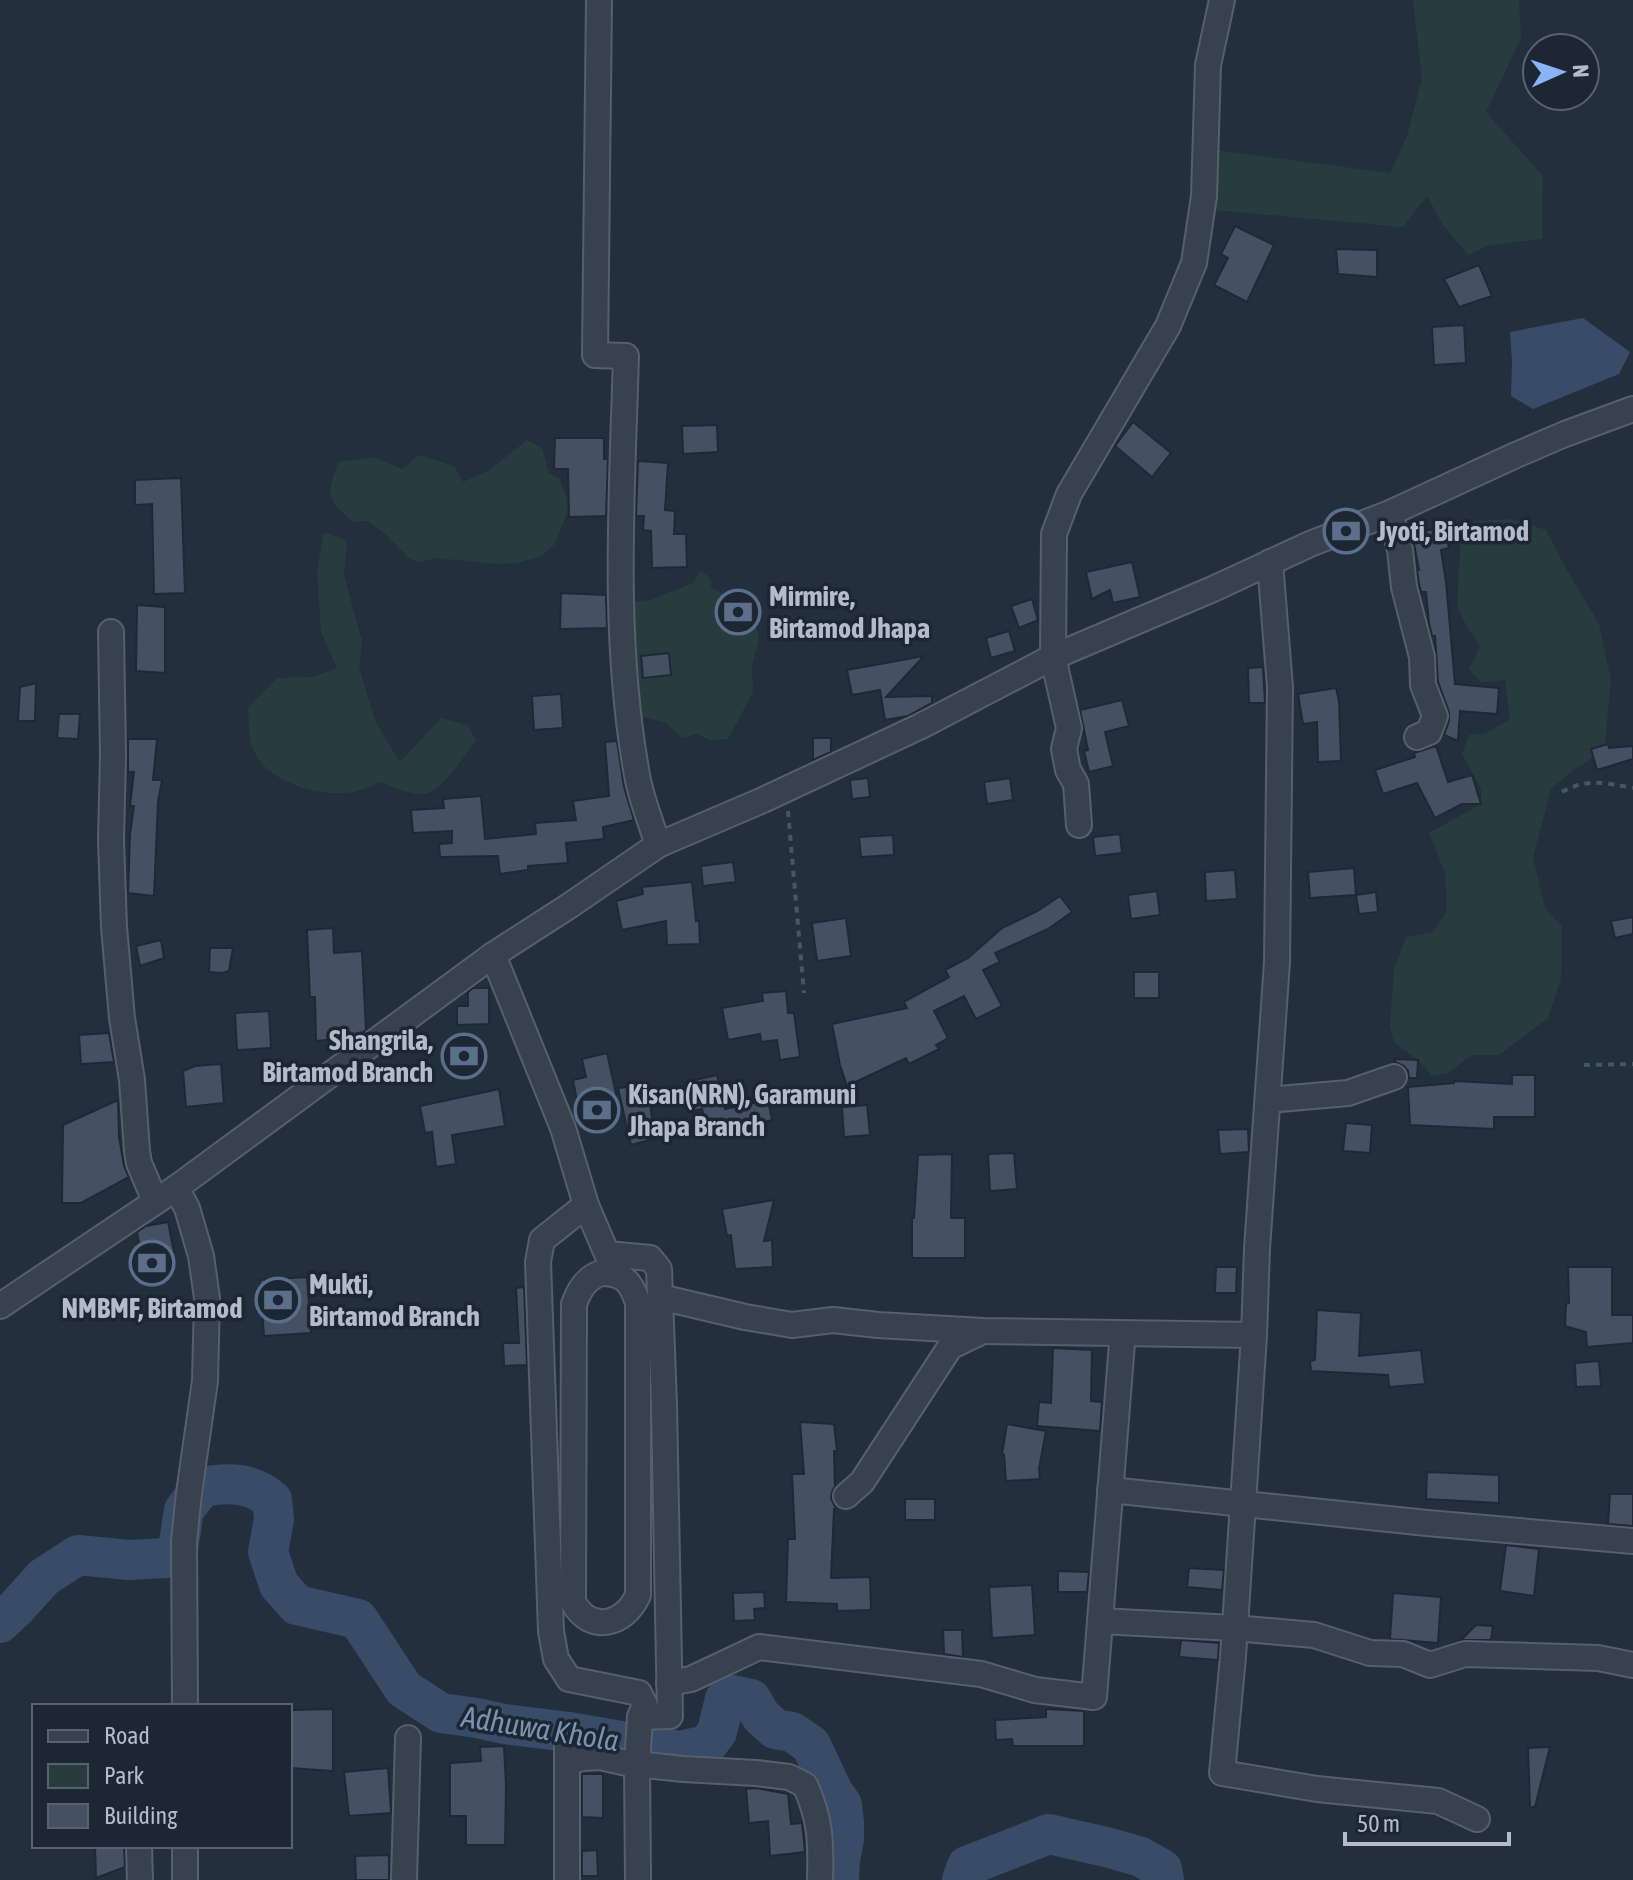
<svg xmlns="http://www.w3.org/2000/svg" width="1633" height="1880" font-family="'Asap Condensed',sans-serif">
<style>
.green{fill:#263c3f}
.water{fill:#394c67}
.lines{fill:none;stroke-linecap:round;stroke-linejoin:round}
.river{stroke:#394c67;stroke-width:40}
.building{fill:#455162;stroke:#1f2835;stroke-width:2}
.minor-casing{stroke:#565f6c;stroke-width:28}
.path{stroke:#44595c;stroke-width:4;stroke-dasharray:6 6;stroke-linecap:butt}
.minor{stroke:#38414e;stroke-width:24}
.labels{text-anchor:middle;stroke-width:7;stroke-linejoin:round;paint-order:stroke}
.poi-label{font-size:28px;font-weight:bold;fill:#b4bcc9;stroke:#1d2633;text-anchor:start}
.water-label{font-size:30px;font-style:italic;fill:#7c92b1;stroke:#1d2633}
</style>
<rect width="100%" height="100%" fill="#242f3e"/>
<g class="green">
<path d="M1413,0H1519L1521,38L1486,112L1543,176L1542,239L1490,245L1468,255L1443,225L1427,196L1403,227L1214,210L1216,150L1390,173L1407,136L1422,79Z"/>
<path d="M527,440L542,448L549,474L559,478L568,500L567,514L554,545L540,557L515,563L496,564L435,558L421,562L410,559L385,534L368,521L353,522C325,498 327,496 338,462L374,457L402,469L419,455L454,466L463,482L488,471Z"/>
<path d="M1511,519L1546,530L1567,570L1599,624L1611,680L1605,744L1588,761L1572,771L1551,789L1533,858L1545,908L1562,927L1561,978L1548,1018L1499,1055H1471L1449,1073L1432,1076L1418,1060L1394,1042L1390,1026L1394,969L1406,937L1432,933L1447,912L1445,873L1429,833L1481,804V789L1462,754L1469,735L1485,734L1510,719L1505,680L1480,682L1469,669L1480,647L1465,623L1457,605L1461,531L1475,521Z"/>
<path d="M324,532L347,541L344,575L362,641L359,667L376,723L400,762L441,718L467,725L476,740C465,755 443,791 424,794C412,795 391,787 381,782C370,786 357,793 345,793C310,795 257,779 250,739C248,729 249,718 248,708L277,678L313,677L337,668L321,632L317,570Z"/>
<path d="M701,571L711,579V588L750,606L759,638L752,665L753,692L728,739L710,740L696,734L682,738L666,723L642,716L635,699L621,618L633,602L651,600L693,583Z"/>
</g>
<path class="water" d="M1583,318L1630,352L1619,374L1533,409L1511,396L1512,361L1510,332Z"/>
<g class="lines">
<g class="river">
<path d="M0,1623L15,1609L44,1577L78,1555L129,1560L166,1558L178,1549L184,1510L202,1487C228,1482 251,1482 272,1500L274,1519L268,1552L279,1585L297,1605L358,1619L404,1689L441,1713L477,1718L504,1724L569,1732L679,1751L707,1745L717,1732L725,1699L733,1695L751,1699L761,1716L775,1729L792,1732L811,1745L833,1792L842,1805L844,1823V1839L840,1860L839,1880"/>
<path d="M962,1880L967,1866L1049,1834L1110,1848L1141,1857L1162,1869L1164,1880"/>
</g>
</g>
<g class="building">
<path d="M1235,226L1274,245L1247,302L1214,285L1228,258L1221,254Z"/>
<path d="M1336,249L1377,250V277L1338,274Z"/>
<path d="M1479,265L1492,296L1459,307L1444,279Z"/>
<path d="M1464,325L1466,363L1434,365L1432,327Z"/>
<path d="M1133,422L1171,453L1152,477L1115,446Z"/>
<path d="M717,425L718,452L683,454L682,426Z"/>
<path d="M555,438H604V459H608L606,516L569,517L568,469H554Z"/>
<path d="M638,461L668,463L665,510L675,511L674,534H686L687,567L652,568L651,531L643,530L644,516H636Z"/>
<path d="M181,478L185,593L154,594L152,504L135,505V480Z"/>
<path d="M1445,527L1449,548L1441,550L1446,582L1455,684L1499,688L1497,714L1460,711L1458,741L1444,735L1449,721V712L1438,682L1435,636H1432L1429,623L1426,592H1421L1419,584L1417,570H1419L1412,533Z"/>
<path d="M1132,562L1140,597L1113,603L1110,590L1092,599L1086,572Z"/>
<path d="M561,593L606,595L607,628L560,629Z"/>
<path d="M1032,599L1038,620L1019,628L1011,606Z"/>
<path d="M137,605L165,607V673L136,671Z"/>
<path d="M1009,631L1015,651L991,658L986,638Z"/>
<path d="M669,653L671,675L643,678L641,656Z"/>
<path d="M924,656L886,697L932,696V703L908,716L885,720L880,690L852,695L847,670Z"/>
<path d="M1263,667L1265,703H1249L1248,668Z"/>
<path d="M36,683L35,721H18L20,687Z"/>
<path d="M1336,688L1339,701L1341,761L1318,762L1317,722L1303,724L1298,694Z"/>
<path d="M561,694L563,728L534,730L532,696Z"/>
<path d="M1122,700L1129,726L1105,732L1113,766L1089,772L1084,751L1088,750L1080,710Z"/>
<path d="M59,714H80L78,739L57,738Z"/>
<path d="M813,738H831V752L813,760Z"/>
<path d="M128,739H157L153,780H162L158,802L154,896L128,893L130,834L134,806H130L134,772H128Z"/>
<path d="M617,741L624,787L634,820L603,827L604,839L566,843L568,863L528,866V870L500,874L498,856L440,857L439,844L452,843V831L413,833L411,810L444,808L443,799L481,796L485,839L536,834L535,823L576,820L573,801L609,796L605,742Z"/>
<path d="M1608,744L1609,748L1633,746V759L1597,770L1591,749Z"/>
<path d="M1436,746L1448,782L1472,775L1481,804H1462L1435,818L1417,783L1383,794L1375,770L1415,757L1414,753Z"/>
<path d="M868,778L870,797L852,799L850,780Z"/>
<path d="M1010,778L1013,800L987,804L984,782Z"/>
<path d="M1120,834L1122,853L1095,856L1093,837Z"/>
<path d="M893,835L894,855L861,857L859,837Z"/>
<path d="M733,862L736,882L703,886L701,866Z"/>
<path d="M1354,868L1356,895L1310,898L1308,872Z"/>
<path d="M1235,870L1237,899L1206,901L1205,872Z"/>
<path d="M692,882L696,921H699L700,944L667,945L666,921L622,930L616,901L643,894L642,887Z"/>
<path d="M1157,891L1160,915L1131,919L1128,895Z"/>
<path d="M1376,892L1378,912L1359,914L1356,895Z"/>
<path d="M1060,896L1072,912L1048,929L995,953L1000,962L983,970L1002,1006L976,1019L964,996L934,1011L948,1038L936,1045L939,1049L909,1064L906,1058L847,1086L840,1065L832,1024L907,1008L904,1002L949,977L945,970L968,958L1002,928L1036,912Z"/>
<path d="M1633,917V934L1615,938L1611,921Z"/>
<path d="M846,918L851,956L817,961L812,923Z"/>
<path d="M333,928L334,953L362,951L366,1030L356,1037L316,1041L315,997H310L307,930Z"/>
<path d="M161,940L164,958L140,966L136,946Z"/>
<path d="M210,948H233L229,971L222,973L209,972Z"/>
<rect x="1134" y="972" width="25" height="26"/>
<path d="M473,988H489V1024L457,1025V1006H468V992Z"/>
<path d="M786,991L788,1013H794L800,1057L780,1060L777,1040L761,1042L760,1034L728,1040L722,1008L763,1001L762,993Z"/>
<path d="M269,1011L271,1048L237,1050L235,1013Z"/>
<path d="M109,1033L114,1062L81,1064L79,1035Z"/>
<path d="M607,1053L617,1098L578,1107L573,1080L586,1077L582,1059Z"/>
<path d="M1395,1059L1418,1060L1417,1078H1409L1408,1071L1404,1066L1395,1062Z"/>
<path d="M221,1064L224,1103L186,1107L183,1071L195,1066Z"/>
<path d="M717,1075L725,1109L768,1100L772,1120L709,1136L702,1109L693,1111L686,1082Z"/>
<path d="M1512,1075H1535V1117H1494V1129L1410,1125L1408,1087L1454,1083V1081L1512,1084Z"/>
<path d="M648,1085L652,1119L657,1138L631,1145L618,1088Z"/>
<path d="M499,1089L505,1126L452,1135L456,1164L436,1167L432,1132L425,1133L420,1106Z"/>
<path d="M118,1100L119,1137L124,1166L129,1177L81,1203H62L63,1125Z"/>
<path d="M867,1105L870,1135L844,1137L842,1107Z"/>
<path d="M1346,1123L1372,1125L1370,1153L1343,1151Z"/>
<path d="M1248,1129L1249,1152L1220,1154L1218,1130Z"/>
<path d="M1014,1153L1017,1189L990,1191L988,1154Z"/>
<path d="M952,1154L951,1218H965V1258H912V1218H914L918,1155Z"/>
<path d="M774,1200L764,1241L772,1240L773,1267L735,1269L731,1235L727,1236L722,1209Z"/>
<path d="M168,1222L174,1252L163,1254L167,1277L146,1281L137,1232L146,1226Z"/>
<path d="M1216,1267H1237L1236,1293H1215Z"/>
<path d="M1568,1267H1612V1315H1633V1343L1587,1347L1586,1332L1565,1326L1566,1304L1569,1303Z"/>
<path d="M307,1277L311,1333L264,1336L260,1280Z"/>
<path d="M524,1287L527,1365L504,1366L503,1343H519L516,1288Z"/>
<path d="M1317,1310L1361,1313L1359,1356L1421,1350L1425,1384L1389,1387L1388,1375L1311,1371L1310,1361L1315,1360Z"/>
<path d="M1053,1348L1092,1350L1091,1401L1102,1402L1100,1431L1037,1426L1039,1402L1051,1403Z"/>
<path d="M1599,1361L1601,1386L1576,1387L1575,1363Z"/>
<path d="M800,1422L834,1424L837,1451H834L835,1486L832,1492L831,1498L836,1509H834L831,1578L870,1577L871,1610L837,1611V1604L786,1602L788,1539H795L792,1474H804Z"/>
<path d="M1007,1424L1046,1431L1039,1469L1040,1479L1006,1481L1004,1455L1002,1454Z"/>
<path d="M1427,1472L1499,1475V1503L1426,1499Z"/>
<path d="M1610,1494H1633V1526L1608,1524Z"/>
<rect x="905" y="1499" width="30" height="21"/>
<path d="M1506,1545L1539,1549L1534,1596L1500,1591Z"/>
<path d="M1189,1568L1224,1570L1222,1590L1187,1587Z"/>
<path d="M1058,1571L1089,1572L1087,1592H1058Z"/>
<path d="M1032,1585L1035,1635L992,1638L989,1587Z"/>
<path d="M764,1592L765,1608L754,1609L755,1620L734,1621L733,1593Z"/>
<path d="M1393,1593L1441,1597L1438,1643L1390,1639Z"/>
<path d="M1476,1625L1493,1626L1491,1640H1461Z"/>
<path d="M943,1630H962L963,1657L944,1654Z"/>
<path d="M1181,1640L1219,1643L1218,1660L1179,1657Z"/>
<path d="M333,1709V1771L290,1768V1710Z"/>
<path d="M1046,1709L1084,1711V1746H1013L1012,1739L996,1740L995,1720L1046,1717Z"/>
<path d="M504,1746L506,1786L505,1845H466V1816H450V1763L481,1761L480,1747Z"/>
<path d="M1550,1747L1535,1807H1530L1528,1748Z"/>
<path d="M388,1768L391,1813L349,1816L344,1772Z"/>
<path d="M582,1774H603V1818L582,1817Z"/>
<path d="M756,1788L788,1794L791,1824L802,1823L805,1852L770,1856L768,1821L749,1823L746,1789Z"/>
<path d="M95,1846H124L125,1867L96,1878Z"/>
<path d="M597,1850L598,1876H582V1851Z"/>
<path d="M389,1855V1880H356L355,1856Z"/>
</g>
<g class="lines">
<g class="minor-casing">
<g id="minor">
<path d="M599,0L595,355L626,356C622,495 612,638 637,775C641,799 651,822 658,845"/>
<path d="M1390,513L1400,550L1404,587L1422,657L1423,685L1435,716L1429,732L1417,737"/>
<path d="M1270,562L1280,687L1277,962L1257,1249L1254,1335L1233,1657L1222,1773L1317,1789L1438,1801L1477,1819"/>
<path d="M111,632L113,756L111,840L114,927L122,1018L132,1080L137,1151L139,1163L155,1201"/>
<path d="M1079,825L1076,784L1068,770L1064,749L1069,728L1053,657L1054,534L1069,494L1168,326L1194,263L1204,196L1208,65L1222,0"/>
<path d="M493,955L563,1128L586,1205L607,1254L650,1258L659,1269L664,1405L670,1716L640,1717L637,1764L638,1880"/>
<path d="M1268,1100L1348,1093L1394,1077"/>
<path d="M176,1188L187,1208L201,1256L207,1298L205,1381L189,1493L184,1542L185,1706"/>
<path d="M586,1205L542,1240L538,1262L551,1631L556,1659L569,1679L639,1693L645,1705L640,1717"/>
<path d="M601,1273C624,1273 631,1282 638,1303V1595C625,1625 590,1634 573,1602L574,1304C579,1290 586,1278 601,1273Z"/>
<path d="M660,1297L745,1317L792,1325L833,1320L878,1325L983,1331L1254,1335"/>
<path d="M0,1306L176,1188L493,955L569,906L658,845L763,800L921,726L1053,657L1213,589L1310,544L1390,513L1516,455L1565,434L1633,409"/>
<path d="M1110,1490L1427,1523L1633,1541"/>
<path d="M846,1496L862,1482L950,1347L981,1332"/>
<path d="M1100,1621L1234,1628L1314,1635L1370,1653L1403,1654L1430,1665L1465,1654L1598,1658L1633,1665"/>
<path d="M669,1683L691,1679L759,1647L981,1674L1035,1690L1094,1697L1122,1343L1121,1333"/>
<path d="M567,1762L583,1758L600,1757L627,1763L683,1769L756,1773L789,1777L805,1785C821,1820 821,1842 820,1880"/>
<path d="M139,1846L140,1880"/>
<path d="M185,1846V1880"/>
<path d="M404,1880L408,1738"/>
<path d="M567,1880V1747"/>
</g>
</g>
<g class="path">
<path d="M1562,792C1586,778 1607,783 1633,788"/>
<path d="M788,811L804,993"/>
<path d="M1584,1065L1633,1064"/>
</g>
<use href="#minor" class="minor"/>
</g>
<defs>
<g id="bank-ring" transform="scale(2.3)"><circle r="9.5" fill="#1d2633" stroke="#5c6f8a" stroke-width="1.5"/><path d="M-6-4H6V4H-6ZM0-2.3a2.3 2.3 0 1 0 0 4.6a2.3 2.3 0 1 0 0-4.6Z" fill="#5c6f8a"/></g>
</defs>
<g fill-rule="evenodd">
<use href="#bank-ring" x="1346" y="531"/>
<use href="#bank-ring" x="738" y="612"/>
<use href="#bank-ring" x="464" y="1056"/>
<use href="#bank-ring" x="597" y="1110"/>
<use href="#bank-ring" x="152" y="1263"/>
<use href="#bank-ring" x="278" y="1300"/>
</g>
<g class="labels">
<g class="poi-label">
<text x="1377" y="541">Jyoti, Birtamod</text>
<text x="769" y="606">Mirmire,<tspan x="769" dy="32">Birtamod Jhapa</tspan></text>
<text x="433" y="1050" text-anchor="end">Shangrila,<tspan x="433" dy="32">Birtamod Branch</tspan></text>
<text x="628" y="1104">Kisan(NRN), Garamuni<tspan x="628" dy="32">Jhapa Branch</tspan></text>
<text x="309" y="1294">Mukti,<tspan x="309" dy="32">Birtamod Branch</tspan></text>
<text x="152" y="1318" text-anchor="middle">NMBMF, Birtamod</text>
</g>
<g class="water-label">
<text transform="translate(540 1729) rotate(9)" y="10">Adhuwa Khola</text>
</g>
</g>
<rect x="32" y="1704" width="260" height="144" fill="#1d2633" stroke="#59626f" stroke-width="2"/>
<rect x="48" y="1730" width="40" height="12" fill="#38414e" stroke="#59626f" stroke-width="2"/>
<text x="104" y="1744" font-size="24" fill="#b4bcc9">Road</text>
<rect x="48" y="1764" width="40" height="24" fill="#263c3f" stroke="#59626f" stroke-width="2"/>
<text x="104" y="1784" font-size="24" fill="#b4bcc9">Park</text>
<rect x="48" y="1804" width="40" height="24" fill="#455162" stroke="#59626f" stroke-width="2"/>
<text x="104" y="1824" font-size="24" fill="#b4bcc9">Building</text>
<g transform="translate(1561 72) rotate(87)"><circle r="38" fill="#1d2633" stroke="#59626f" stroke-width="2"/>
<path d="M0-6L14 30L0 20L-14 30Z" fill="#8ab4f8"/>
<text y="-12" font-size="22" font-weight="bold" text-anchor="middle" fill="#b4bcc9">N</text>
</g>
<path d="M1345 1832v12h164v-12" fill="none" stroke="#b4bcc9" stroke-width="4"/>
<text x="1357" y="1832" font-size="24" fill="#b4bcc9" stroke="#1d2633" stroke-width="6" paint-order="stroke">50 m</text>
</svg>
